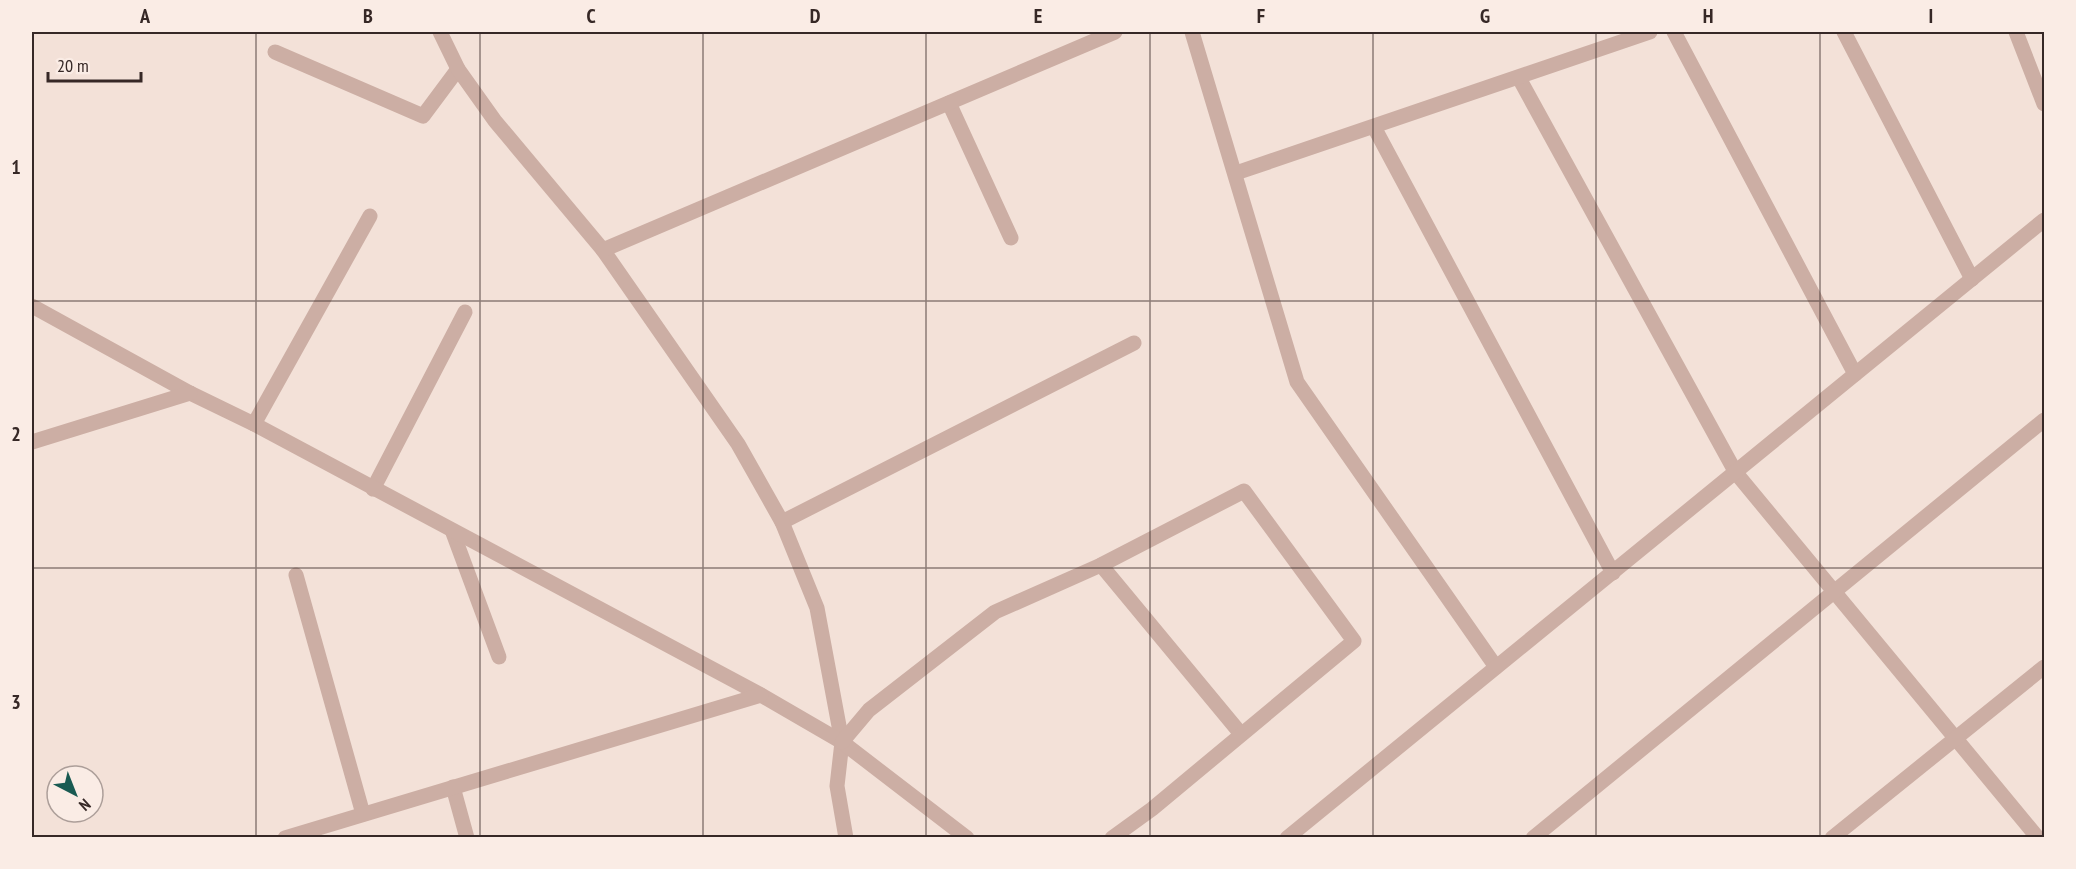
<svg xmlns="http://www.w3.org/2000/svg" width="2076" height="869" font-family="'PT Sans Narrow',sans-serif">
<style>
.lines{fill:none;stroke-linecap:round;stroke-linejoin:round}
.service{stroke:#ccaea4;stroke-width:15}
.minor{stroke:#ccaea4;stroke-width:15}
.grid{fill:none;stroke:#362826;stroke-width:1.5;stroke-opacity:0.55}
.neatline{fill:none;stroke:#362826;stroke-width:2}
.grid-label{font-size:20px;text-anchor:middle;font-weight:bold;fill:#362826}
</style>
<rect width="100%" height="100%" fill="#f3e1d8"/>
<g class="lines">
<g class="service">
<path d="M1674,32L1855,374"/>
<path d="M2016,32L2044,104"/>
<path d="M275,52L423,116L458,69"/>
<path d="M1519,78L1736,473"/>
<path d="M949,103L1011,238"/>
<path d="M1374,127L1613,573"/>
<path d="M1236,173L1650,32"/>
<path d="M254,424L370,216"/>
<path d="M373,489L465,312"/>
<path d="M782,522L1134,343"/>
<path d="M453,533L499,657"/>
<path d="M296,575L363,814"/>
<path d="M453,787L467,838"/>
</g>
<g class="minor">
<path d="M440,32L458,69L495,121L603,250L738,444L782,522L817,608L842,742L837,786L846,838"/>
<path d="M1192,32L1297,382L1496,667"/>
<path d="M1844,32L1972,279"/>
<path d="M603,250L1115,32"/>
<path d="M32,306L190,393L254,424L761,695L842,742L967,838"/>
<path d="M32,442L190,393"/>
<path d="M1736,473L2038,838"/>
<path d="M1101,565L1241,734"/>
<path d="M842,742L869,710L995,612L1101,565L1244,491L1354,641L1152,809L1112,838"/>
<path d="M285,838L761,695"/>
<path d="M1287,838L2044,220"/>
<path d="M1533,838L2044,420"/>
<path d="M1832,838L2044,667"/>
</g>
</g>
<path class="grid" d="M256,32V838M480,32V838M703,32V838M926,32V838M1150,32V838M1373,32V838M1596,32V838M1820,32V838M32,301H2044M32,568H2044"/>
<rect width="2076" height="869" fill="none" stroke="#faece5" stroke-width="66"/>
<g transform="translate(75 794) rotate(138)"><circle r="28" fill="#faece5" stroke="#ac9e99" stroke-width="1.5"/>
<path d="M0-4.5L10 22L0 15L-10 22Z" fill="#195a52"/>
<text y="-9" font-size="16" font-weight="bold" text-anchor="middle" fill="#362826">N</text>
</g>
<path d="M48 72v9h93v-9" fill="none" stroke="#362826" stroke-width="3"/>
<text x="57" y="72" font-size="18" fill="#362826" stroke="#faece5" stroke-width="4.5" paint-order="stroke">20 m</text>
<rect x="33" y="33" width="2010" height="803" class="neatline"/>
<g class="grid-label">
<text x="145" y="23">A</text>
<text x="368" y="23">B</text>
<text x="591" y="23">C</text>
<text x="815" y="23">D</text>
<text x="1038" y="23">E</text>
<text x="1261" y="23">F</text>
<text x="1485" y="23">G</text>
<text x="1708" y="23">H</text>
<text x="1931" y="23">I</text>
<text x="16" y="174">1</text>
<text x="16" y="441">2</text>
<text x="16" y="709">3</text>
</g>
</svg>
